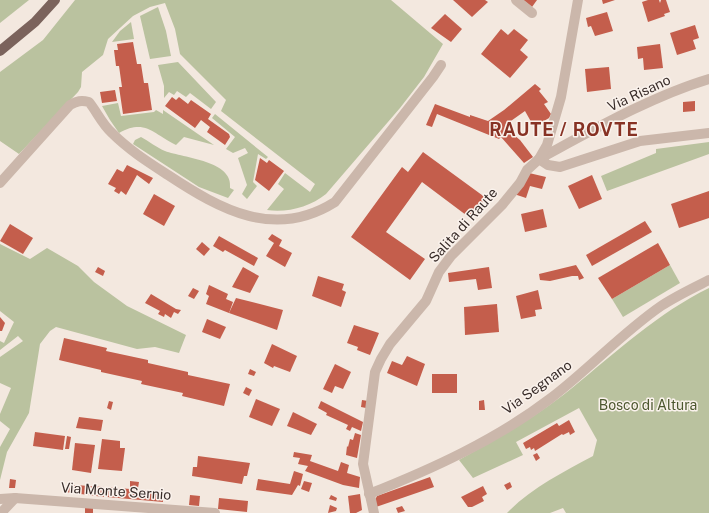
<svg xmlns="http://www.w3.org/2000/svg" width="709" height="513" font-family="'Public Sans',sans-serif">
<style>
.green{fill:#bac29f}
.building{fill:#c45e4c}
.lines{fill:none;stroke-linecap:round;stroke-linejoin:round}
.minor{stroke:#cbb7ab;stroke-width:10}
.major{stroke:#7b635c;stroke-width:10}
.labels{text-anchor:middle;stroke-width:3;stroke-linejoin:round;paint-order:stroke}
.street-label{font-size:14px;fill:#392d2a;stroke:#faf2ec}
.park-label{font-size:14px;fill:#4c572e;stroke:#faf2ec}
.district-label{font-size:18px;font-weight:bold;letter-spacing:1px;fill:#873224;stroke:#faf2ec}
</style>
<rect width="100%" height="100%" fill="#f3e8df"/>
<g class="green">
<path d="M0,0H29L0,23Z"/>
<path d="M75,0H391L443,44L424,77L400,108L326,194C310,207 287,213 267,210L284,189L278,184L285,173L310,192L315,184L221,111L226,100L180,54L175,29L165,3L150,7L133,16L108,39L103,55L82,72L81,87L78,92L19,154L0,141V72L43,40Z"/>
<path d="M158,7L166,31L171,56L150,59L140,16Z"/>
<path d="M131,22L134,39L112,42L120,31Z"/>
<path d="M178,62L216,102L211,109L190,93L186,97L177,91L174,95L169,92L164,98V86L158,65Z"/>
<path d="M118,103L121,116L154,112L156,110L163,114V110L214,145L184,137L176,145C154,135 146,118 119,133L110,120L102,106Z"/>
<path d="M215,114L268,157L266,159L258,154L253,182L257,186L247,199L242,194L247,185L238,158L248,153L245,148L233,153L226,149L235,137L212,118Z"/>
<path d="M141,137C149,141 157,148 165,151C184,158 234,161 230,188L234,190L228,198L199,187L133,144L135,140Z"/>
<path d="M709,142V154L607,191L601,176L656,153V149Z"/>
<path d="M0,244L30,259L47,248L78,266L94,282L127,306L186,335L179,353L155,347L137,349L56,327L50,331L40,344L29,413L7,452L0,480V447L10,429L0,421V414L11,388L0,383V357L23,341L18,336L0,350V341L4,343L14,322L0,311Z"/>
<path d="M670,265L680,283L623,317L612,299Z"/>
<path d="M709,288V513H566L563,508L550,513H507C530,489 563,472 593,456L597,440L579,408L516,442L523,455L473,478L459,460C498,438 538,416 572,388C616,352 658,313 709,288Z"/>
</g>
<g class="building">
<path d="M453,0H485L488,2L472,17Z"/>
<path d="M523,0H537L532,7Z"/>
<path d="M602,0H615L603,4Z"/>
<path d="M648,0H659L660,3L661,0H666L670,12L664,14L665,16L648,22L642,2Z"/>
<path d="M607,12L613,31L595,36L591,26L588,27L586,18Z"/>
<path d="M445,14L462,29L451,42L431,28Z"/>
<path d="M695,25L699,38L693,40L696,49L677,55L670,33Z"/>
<path d="M501,29L508,35L514,29L528,40L520,50L528,57L510,78L481,54Z"/>
<path d="M133,42L137,64H141L144,83H148L152,110L123,114L119,87H122L119,66H116L114,50H118L117,44Z"/>
<path d="M660,44L663,68L644,70L643,58L638,59L637,47Z"/>
<path d="M609,67L611,89L587,92L585,69Z"/>
<path d="M535,84L541,89L539,91L548,102L544,104L551,114L549,118L534,127L525,111L505,125L508,130L520,140L533,157L524,163L501,137L499,139L437,114L432,127L426,125L435,104L470,117V115L488,121L504,110Z"/>
<path d="M115,90L117,101L102,103L100,92Z"/>
<path d="M172,97L176,100L179,97L188,104L191,100L211,114L208,119L229,134L230,137L225,145L207,132L210,127L201,120L195,128L165,106Z"/>
<path d="M695,101V111L683,112V102Z"/>
<path d="M423,152L486,198L470,218L422,182L386,232L425,259L410,280L351,237L402,167L408,172Z"/>
<path d="M260,158L267,163L269,160L284,171L269,191L255,180Z"/>
<path d="M127,165L153,178L149,184L137,175L126,195L121,191L119,194L114,191L116,188L108,184L117,169L123,172Z"/>
<path d="M529,173L546,177L542,189L530,186L526,198L514,194Z"/>
<path d="M592,175L602,199L579,209L568,186Z"/>
<path d="M709,191V218L679,228L671,204Z"/>
<path d="M154,194L175,206L164,226L143,214Z"/>
<path d="M543,209L547,227L525,232L521,214Z"/>
<path d="M645,221L652,232L592,266L586,255Z"/>
<path d="M10,224L33,238L23,254L0,241Z"/>
<path d="M272,234L282,240L279,246L292,253L285,267L266,256L274,243L268,239Z"/>
<path d="M219,236L258,258L254,266L225,250L223,252L213,246Z"/>
<path d="M202,242L210,249L204,256L196,249Z"/>
<path d="M658,243L670,265L612,299L598,278Z"/>
<path d="M576,265L584,278L579,280L578,276H572L550,281L540,280L539,274Z"/>
<path d="M98,267L105,271L103,276L95,272Z"/>
<path d="M243,267L259,276L250,293L232,287Z"/>
<path d="M489,267L492,288L478,290L476,279L449,282L448,273Z"/>
<path d="M318,276L344,284L342,290L346,292L341,307L312,296Z"/>
<path d="M209,285L228,294L226,299L233,302L229,313L206,304L209,296L206,294Z"/>
<path d="M193,288L199,291L194,299L188,296Z"/>
<path d="M538,290L542,309L535,310L536,316L521,319L516,296Z"/>
<path d="M151,294L176,309L181,310L178,314L174,312L171,318L165,314L164,317L158,314L160,311L145,303Z"/>
<path d="M236,298L283,310L277,330L229,313Z"/>
<path d="M497,304L499,332L465,335L464,307Z"/>
<path d="M0,317L5,323L2,331H0Z"/>
<path d="M207,319L226,327L220,339L202,332Z"/>
<path d="M354,325L379,333L370,355L357,350L358,347L347,343Z"/>
<path d="M64,338L107,348L106,351L148,360V363L188,372V375L230,384L224,406L182,396L183,393L141,384L142,381L101,372V370L59,360Z"/>
<path d="M272,344L297,356L290,372L274,366L273,368L264,363Z"/>
<path d="M407,356L425,364L417,386L387,373L392,361L402,365Z"/>
<path d="M335,364L351,372L343,389L335,386L332,393L323,389Z"/>
<path d="M250,369L256,372L254,376L248,374Z"/>
<rect x="432" y="374" width="25" height="19"/>
<path d="M246,387L252,390L249,396L243,393Z"/>
<path d="M256,399L280,409L272,426L249,417Z"/>
<path d="M362,400L368,401L366,408L361,407Z"/>
<path d="M484,400L485,410H479V401Z"/>
<path d="M109,401L113,402L111,410L107,408Z"/>
<path d="M321,401L363,422L361,431L352,427L350,431L346,429L348,425L326,415L327,413L318,408Z"/>
<path d="M293,412L317,424L311,435L287,426Z"/>
<path d="M79,417L103,420L101,431L76,428Z"/>
<path d="M569,420L575,432L570,435L569,432L563,435L562,434L535,451L534,448L531,450L530,447L526,449L523,443L557,423L559,426Z"/>
<path d="M35,432L65,436L63,450L33,446Z"/>
<path d="M355,433L361,435L357,458L346,455L347,446L348,447L350,439L353,440Z"/>
<path d="M67,436L71,437L69,449H65Z"/>
<path d="M102,439L120,441V448H125L122,471L98,469Z"/>
<path d="M75,443L95,445L91,473L72,470Z"/>
<path d="M294,452L312,455L310,461L338,471L341,462L349,465L347,473L360,477L359,488L343,485L305,471L308,466L298,464L300,458L293,457Z"/>
<path d="M537,453L540,458L536,461L533,455Z"/>
<path d="M198,456L250,463L247,476H244L242,484L192,476L193,467H197Z"/>
<path d="M294,471L303,474L300,486L298,485L292,495L256,490L258,479L290,484Z"/>
<path d="M430,477L434,487L376,507L374,502L377,496Z"/>
<path d="M10,479L16,480L15,488H9Z"/>
<path d="M130,481L139,482L138,488H130Z"/>
<path d="M304,481L312,483L309,492L301,489Z"/>
<path d="M510,482L512,487L507,490L504,485Z"/>
<path d="M75,485L104,487V497L65,492L66,486Z"/>
<path d="M483,486L487,494L482,497L484,501L472,507H468L461,497Z"/>
<path d="M109,487L161,492L163,493V502L107,497Z"/>
<path d="M360,494L362,510L356,513H350L348,496Z"/>
<path d="M190,495L200,496L199,506L189,505Z"/>
<path d="M331,495L337,498L336,501L329,499Z"/>
<path d="M219,498L248,501L247,512L218,509Z"/>
<path d="M330,505L337,508L336,511L328,513Z"/>
<path d="M402,506L405,511L398,513L396,508Z"/>
<path d="M85,507L93,508V513H85Z"/>
</g>
<g class="lines">
<g class="minor">
<path d="M516,0L532,13"/>
<path d="M709,79C652,96 591,131 539,159L548,165L560,167L640,141L709,133"/>
<path d="M0,183L70,105C77,101 81,100 89,102C97,112 102,124 112,133C129,150 148,162 168,175C221,210 275,240 335,202L433,77L441,65"/>
<path d="M369,494C432,469 496,440 551,398C589,369 622,333 661,306C676,296 693,288 709,280"/>
<path d="M0,499L15,498L215,513"/>
<path d="M1,513L15,498"/>
<path d="M374,513L363,464L375,372L381,359L390,344L426,301L439,272L451,256L502,205L520,183L527,170L539,159L547,145L561,97L578,0"/>
</g>
<path class="major" d="M0,51L35,22L55,0"/>
</g>
<g class="labels">
<g class="street-label">
<text transform="translate(639 93) rotate(-25)" y="5">Via Risano</text>
<text transform="translate(463 225) rotate(-48)" y="5">Salita di Raute</text>
<text transform="translate(537 387) rotate(-36)" y="5">Via Segnano</text>
<text transform="translate(116 491) rotate(4)" y="5">Via Monte Sernio</text>
</g>
<g class="park-label">
<text x="648" y="410">Bosco di Altura</text>
</g>
<g class="district-label">
<text x="564" y="136">RAUTE / ROVTE</text>
</g>
</g>
</svg>
